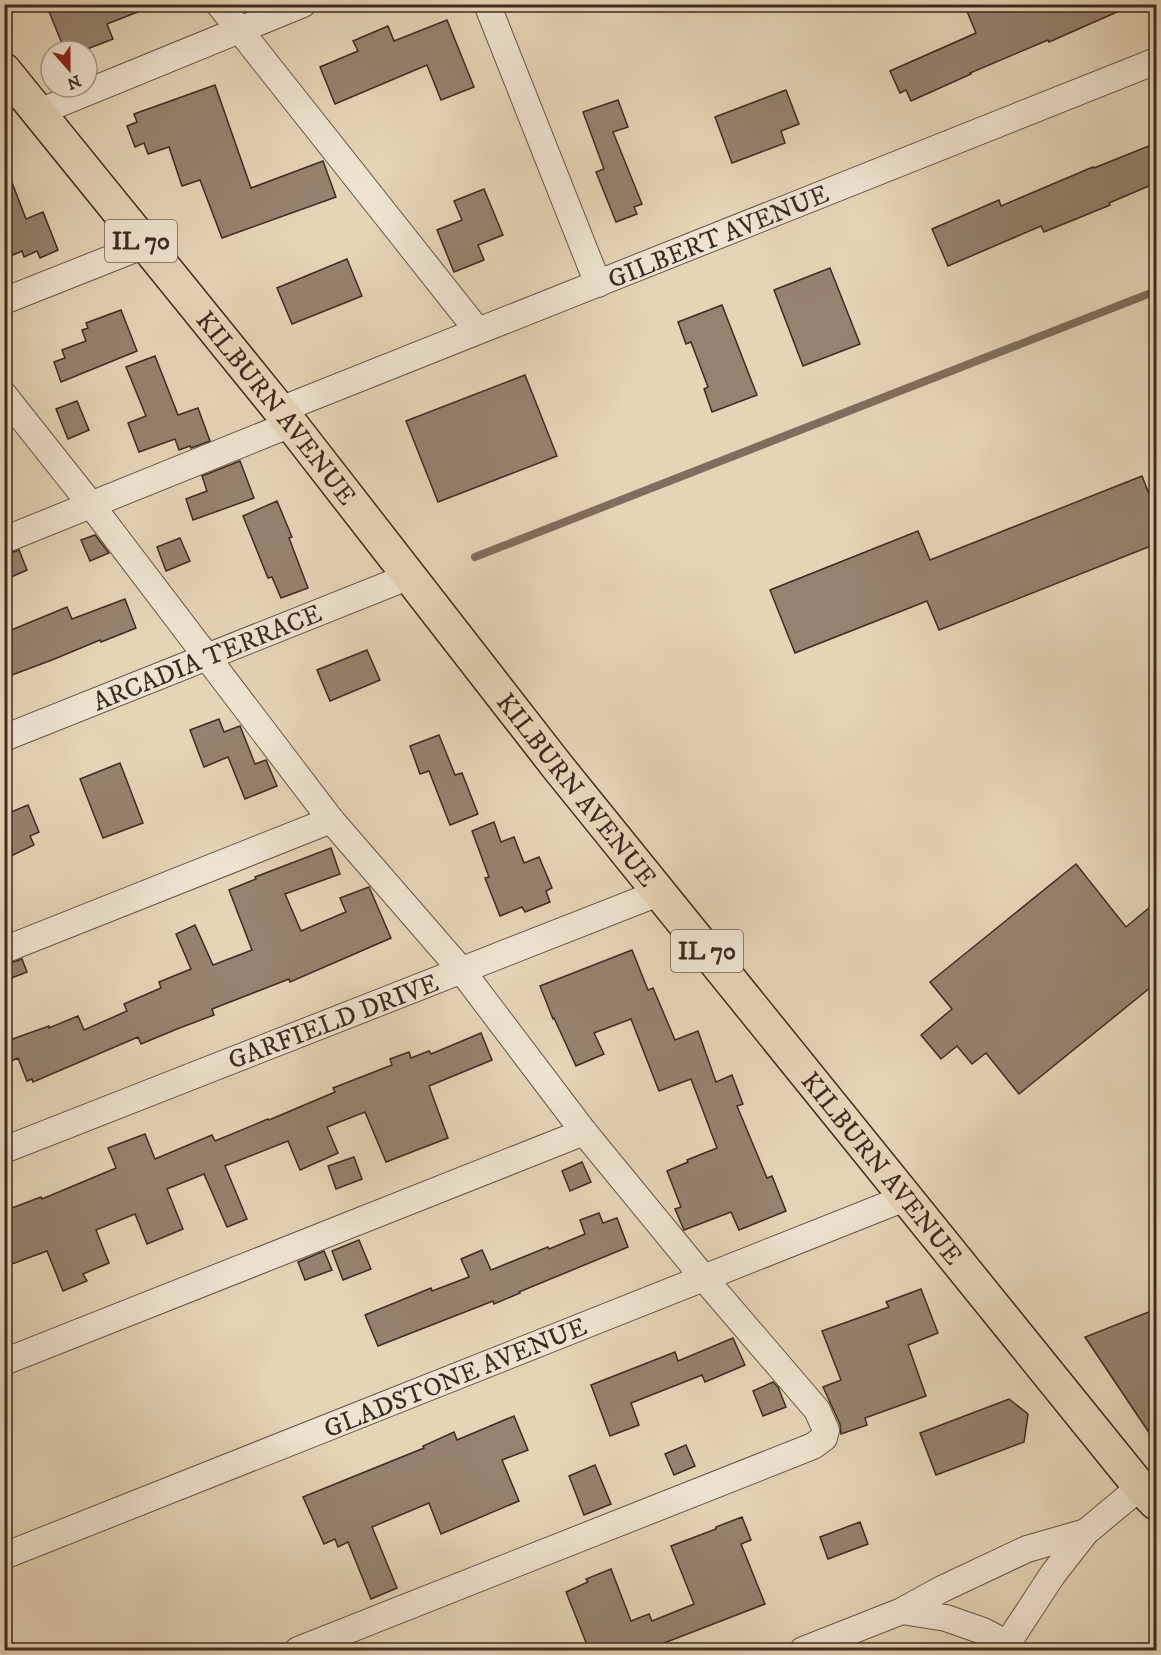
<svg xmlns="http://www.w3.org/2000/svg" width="1161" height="1655" font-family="'IM FELL DW Pica',serif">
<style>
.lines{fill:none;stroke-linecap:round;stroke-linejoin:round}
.stream{stroke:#7f6e5d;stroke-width:8}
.building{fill:#94836f;stroke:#3d2b22;stroke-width:1.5}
.minor-casing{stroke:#675647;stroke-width:28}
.major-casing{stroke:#3d2b22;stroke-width:36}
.minor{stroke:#ede4d0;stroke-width:26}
.major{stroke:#e4d5b7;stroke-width:33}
.labels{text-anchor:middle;stroke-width:4.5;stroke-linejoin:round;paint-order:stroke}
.shield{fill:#ede4d0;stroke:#726256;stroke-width:1.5}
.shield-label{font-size:24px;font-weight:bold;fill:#3d2b22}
.street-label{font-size:26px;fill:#3d2b22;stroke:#ede4d0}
</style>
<rect width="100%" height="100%" fill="#e4d5b7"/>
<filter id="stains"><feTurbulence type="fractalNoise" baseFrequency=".00333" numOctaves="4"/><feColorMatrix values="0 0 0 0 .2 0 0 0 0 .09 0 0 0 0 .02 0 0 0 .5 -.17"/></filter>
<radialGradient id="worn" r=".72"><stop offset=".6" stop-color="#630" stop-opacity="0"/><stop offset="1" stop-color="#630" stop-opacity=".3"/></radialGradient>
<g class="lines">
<path class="stream" d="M475,557L1156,291"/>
</g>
<g class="building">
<path d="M46,4H153V6L107,24L113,39L82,51H65Z"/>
<path d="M964,4H1135L1049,42L1048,40L970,73L971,74L911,101L906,90L900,93L890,71L976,33Z"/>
<path d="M447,20L474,87L441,100L427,65L335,104L320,67L358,51L353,41L388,26L394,41Z"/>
<path d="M215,85L251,188L323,161L336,197L222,238L200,180L182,186L169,147L148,154L144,143L135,147L127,126L137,122L134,114Z"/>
<path d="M786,90L799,124L781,131L785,143L732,163L715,117Z"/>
<path d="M618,100L628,127L613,132L642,204L634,207L637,214L616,222L596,172L604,169L583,112Z"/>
<path d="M1156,143V183L1109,203L1110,205L1044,232L1041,226L948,266L932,229L999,200L1001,206L1093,167L1094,168Z"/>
<path d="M4,167H6L26,219L43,212L58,250L40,258L37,251L24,257L22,251L13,255L4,235Z"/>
<path d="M484,189L503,235L478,245L484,260L454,272L437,230L462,220L454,201Z"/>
<path d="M347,259L362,296L292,324L277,288Z"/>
<path d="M830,268L860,344L803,366L774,290Z"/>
<path d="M722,305L757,395L712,412L704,389L708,387L691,342L686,344L678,322Z"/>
<path d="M121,310L137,351L61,382L54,362L65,358L62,350L86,341L82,330L88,328L86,323Z"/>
<path d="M155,356L178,415L198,408L210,441L191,448L190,446L179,450L175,439L139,452L128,423L146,416L126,367Z"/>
<path d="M525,375L557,456L438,502L406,421Z"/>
<path d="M77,401L89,430L68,439L56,409Z"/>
<path d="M240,461L254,498L193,520L186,499L207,491L202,476Z"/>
<path d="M1142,476L1156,512V544L939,630L927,601L795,653L770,590L918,531L930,560Z"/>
<path d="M277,501L292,537L289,538L308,588L281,598L272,577L268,578L243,516Z"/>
<path d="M95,535L109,553L90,561L81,540Z"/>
<path d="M180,538L190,561L166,571L157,547Z"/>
<path d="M19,550L27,570L4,580V555Z"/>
<path d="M125,599L136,628L101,642L100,640L52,660L4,678V633L67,607L72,619Z"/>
<path d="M367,650L380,680L330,701L317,670Z"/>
<path d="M219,719L224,732L240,726L255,764L266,760L277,786L245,799L228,757L204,767L190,730Z"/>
<path d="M439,735L455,775L462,773L478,814L450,825L429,771L420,774L410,746Z"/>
<path d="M120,763L143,823L103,838L80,779Z"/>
<path d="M28,805L39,832L30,836L34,845L13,855L4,836V815Z"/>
<path d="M494,822L501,842L514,837L524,863L539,857L552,888L546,891L550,902L525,912L522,907L500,916L485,878L489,877L472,831Z"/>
<path d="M331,848L340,874L285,894L301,931L346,912L340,898L369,887L391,938L290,982L289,979L212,1009L214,1015L177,1029L141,1044L138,1037L33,1082L32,1079L27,1081L18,1058L11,1061L4,1042L49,1026V1028L78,1016L84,1030L127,1011L124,1004L161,988L159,982L191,969L176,934L195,925L213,965L252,950L229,890L256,879L255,877Z"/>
<path d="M1076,864L1126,927L1156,902V983L1019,1094L986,1053L972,1064L957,1046L941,1059L921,1035L952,1009L930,982Z"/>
<path d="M632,950L648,990L653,988L675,1040L698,1031L716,1082L732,1075L743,1104L737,1106L767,1178L772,1176L786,1211L739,1230L731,1212L684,1230L675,1209L681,1207L667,1171L688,1162L687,1160L717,1148L691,1079L659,1091L631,1019L594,1033L604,1054L576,1066L554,1018L553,1019L540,986Z"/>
<path d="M22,959L27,972L4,981V965Z"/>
<path d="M481,1033L492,1060L429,1086L448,1138L386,1162L365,1112L327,1127L338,1153L300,1170L288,1141L225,1166L247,1219L227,1227L204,1174L167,1189L183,1229L147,1244L135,1214L96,1230L109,1263L83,1274L87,1281L63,1291L47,1251L4,1267V1211L41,1197L42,1199L116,1168L108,1148L145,1134L155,1159L212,1135L215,1141L268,1119L269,1120L335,1092L333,1088L392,1065L390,1059L409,1052L411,1058L429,1051L431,1054Z"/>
<path d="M354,1157L362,1179L336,1189L328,1166Z"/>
<path d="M582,1162L591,1182L570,1191L562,1171Z"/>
<path d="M599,1213L603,1223L617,1218L628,1247L519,1292L520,1293L494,1304L493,1301L378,1346L365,1315L431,1288L432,1291L469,1277L461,1259L482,1250L491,1270L548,1247L549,1249L585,1234L580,1220Z"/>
<path d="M359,1240L371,1269L343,1280L332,1251Z"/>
<path d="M324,1251L332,1270L305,1280L298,1262Z"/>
<path d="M921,1289L938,1333L908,1345L926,1396L865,1418L867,1425L841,1434L840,1424L823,1387L841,1380L822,1331L889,1307L886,1302Z"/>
<path d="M1156,1309V1443L1085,1337Z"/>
<path d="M733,1338L745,1365L705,1382L702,1375L631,1403L639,1425L610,1436L591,1385L675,1352L678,1361Z"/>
<path d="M773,1382L778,1387L786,1407L763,1416L753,1391Z"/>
<path d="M1009,1399L1028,1414L1024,1442L936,1475L920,1433Z"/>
<path d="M514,1416L528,1450L502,1460L519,1501L441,1534L429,1503L372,1527L397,1588L371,1599L348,1542L338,1547L335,1539L324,1544L303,1497L424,1448L423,1446L454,1432L457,1440Z"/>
<path d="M686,1445L695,1466L674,1475L665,1454Z"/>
<path d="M595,1465L611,1504L584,1515L569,1476Z"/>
<path d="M742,1517L751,1540L741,1544L765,1604L646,1650H589L566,1592L588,1582L586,1579L611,1569L631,1621L649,1614L652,1621L694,1604L671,1546L716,1529V1527Z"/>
<path d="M860,1522L868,1544L828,1559L820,1537Z"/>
</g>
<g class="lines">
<g class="minor-casing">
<g id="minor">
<path d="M219,4L478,331"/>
<path d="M487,4L598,284"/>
<path d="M39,112L303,4"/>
<path d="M4,301L145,245"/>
<path d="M4,395L92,506L331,820L462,971L584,1132L703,1277L817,1410L826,1430L824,1438L813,1446L298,1650"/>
<path d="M280,410L1156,61"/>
<path d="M4,540L291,424"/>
<path d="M4,738L410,576"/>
<path d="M4,950L331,820"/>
<path d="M4,1150L661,892"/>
<path d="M4,1362L584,1132"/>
<path d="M4,1556L905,1198"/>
<path d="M902,1611L946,1618L983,1631L1008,1644"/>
<path d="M803,1650L902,1611L942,1589L1027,1549L1086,1532"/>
<path d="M1004,1650L1013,1635L1053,1574L1086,1532L1140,1487"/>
</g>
</g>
<g class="major-casing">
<g id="major">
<path id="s1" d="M4,70L291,424L557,766L1140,1487L1156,1503"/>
</g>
</g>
<use href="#minor" class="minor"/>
<use href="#major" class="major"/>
</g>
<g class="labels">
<g class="shield">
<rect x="105" y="220" width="72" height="42" rx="4.5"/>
<rect x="671" y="930" width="72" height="42" rx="4.5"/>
</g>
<g class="shield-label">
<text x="141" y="249">IL 70</text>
<text x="707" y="959">IL 70</text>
</g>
<g class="street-label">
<text transform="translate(718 236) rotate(-22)" y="9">GILBERT AVENUE</text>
<text dy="9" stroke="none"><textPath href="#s1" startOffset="434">KILBURN AVENUE</textPath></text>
<text transform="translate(207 657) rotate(-22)" y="9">ARCADIA TERRACE</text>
<text dy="9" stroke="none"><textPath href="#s1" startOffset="920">KILBURN AVENUE</textPath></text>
<text transform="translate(333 1021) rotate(-21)" y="9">GARFIELD DRIVE</text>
<text dy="9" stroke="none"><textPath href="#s1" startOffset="1406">KILBURN AVENUE</textPath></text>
<text transform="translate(455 1377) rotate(-22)" y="9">GLADSTONE AVENUE</text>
</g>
</g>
<rect width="1161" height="1655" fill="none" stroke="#e4d5b7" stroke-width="24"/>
<rect x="6" y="6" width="1149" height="1643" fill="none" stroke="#3d2b22" stroke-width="3"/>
<rect x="12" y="12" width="1137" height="1631" fill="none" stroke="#3d2b22" stroke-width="1.5"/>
<g transform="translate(69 69) rotate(159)"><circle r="28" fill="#ede4d0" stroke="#a79a8a" stroke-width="1.5"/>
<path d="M0-4.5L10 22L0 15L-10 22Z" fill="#8f2418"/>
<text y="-9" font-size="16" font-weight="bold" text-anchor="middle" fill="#3d2b22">N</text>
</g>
<rect width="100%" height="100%" filter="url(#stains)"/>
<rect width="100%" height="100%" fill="url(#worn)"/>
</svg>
